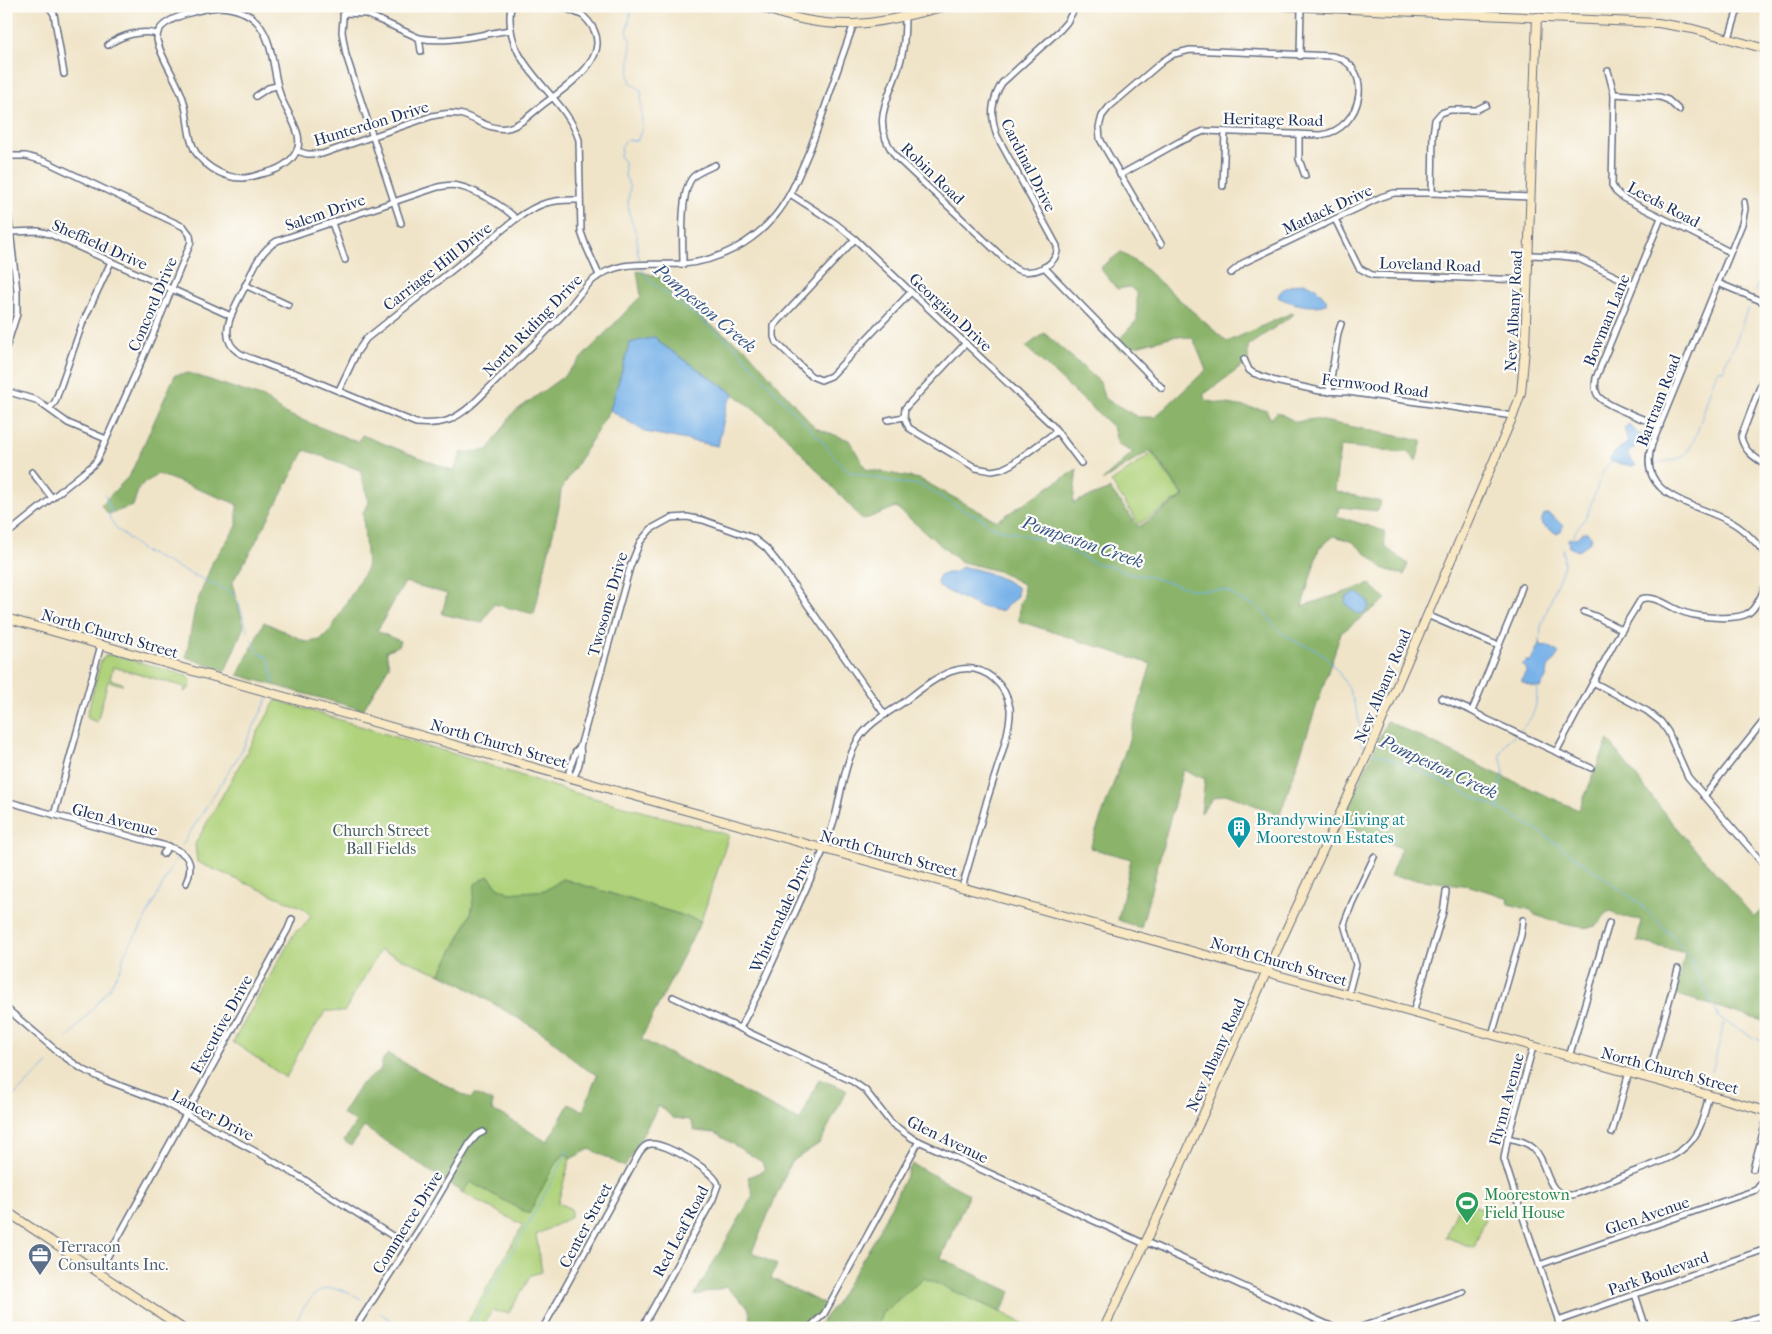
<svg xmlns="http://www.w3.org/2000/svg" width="1772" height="1334" font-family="'IM FELL French Canon',serif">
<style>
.green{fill:#afd27a;stroke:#65806c}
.forest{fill:#8bb46a;stroke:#537264}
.water{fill:#78b2e9;stroke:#4a70a4}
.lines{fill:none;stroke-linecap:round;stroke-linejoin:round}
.stream{stroke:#78b2e9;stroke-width:1}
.minor-casing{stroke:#666e83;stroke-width:8}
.secondary-casing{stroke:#666e83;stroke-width:10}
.minor{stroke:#fff;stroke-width:5}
.secondary{stroke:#f8e8c3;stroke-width:8}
.labels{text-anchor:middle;stroke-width:4.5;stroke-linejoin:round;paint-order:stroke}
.street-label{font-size:16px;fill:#1b2f5e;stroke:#fdfcf7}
.culture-label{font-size:16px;fill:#0d838f;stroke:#fdfcf7;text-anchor:start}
.park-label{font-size:16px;fill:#476066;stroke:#fdfcf7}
.leisure-label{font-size:16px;fill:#27864d;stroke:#fdfcf7;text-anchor:start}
.service-label{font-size:16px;fill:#4e5e75;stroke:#fdfcf7;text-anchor:start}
.water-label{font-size:18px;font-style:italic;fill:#375688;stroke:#fdfcf7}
</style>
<rect width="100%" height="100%" fill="#fdfcf7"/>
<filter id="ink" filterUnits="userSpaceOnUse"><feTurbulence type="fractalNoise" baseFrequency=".02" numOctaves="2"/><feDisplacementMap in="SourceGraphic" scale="10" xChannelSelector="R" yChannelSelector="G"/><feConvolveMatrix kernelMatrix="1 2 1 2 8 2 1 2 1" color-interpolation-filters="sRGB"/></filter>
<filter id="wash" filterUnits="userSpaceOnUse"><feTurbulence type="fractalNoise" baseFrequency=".0096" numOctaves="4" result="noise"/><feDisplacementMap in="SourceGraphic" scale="20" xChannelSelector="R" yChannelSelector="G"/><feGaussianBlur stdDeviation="1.12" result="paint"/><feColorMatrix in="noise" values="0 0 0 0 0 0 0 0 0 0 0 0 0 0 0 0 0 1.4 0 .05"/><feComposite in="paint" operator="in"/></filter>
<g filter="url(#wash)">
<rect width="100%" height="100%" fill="#f0e4c8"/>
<g class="green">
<path d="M1152,453L1183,496L1139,524L1111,482Z"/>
<path d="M107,655H114L188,676L191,681L189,689L184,692L185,687L113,667L110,679L122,683V685L108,681L97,722L89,719L87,715L101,660Z"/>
<path d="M276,700L431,748L432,747L572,792L729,835L701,921L563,879L546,890L532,892L509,893L498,887L489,876L475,884L472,910L465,927L440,974L380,950L344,1012L326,1011L302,1046L286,1078L233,1042L295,932L303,927L311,916L303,908L197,862L195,844Z"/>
<path d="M566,1153L570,1159L558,1203L571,1209V1217L536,1235L542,1272L531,1275L509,1313L492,1311L482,1328H464L523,1225L463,1193L470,1181L529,1213L556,1162Z"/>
<path d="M1461,1200L1488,1211L1474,1248L1446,1237Z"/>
<path d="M924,1278L1007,1315L1032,1328H877L882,1313Z"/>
</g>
<g class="forest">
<path d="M1121,252L1143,267L1227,342L1291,313L1294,314L1248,346V362L1203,395L1207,401L1266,410L1271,419L1277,412L1296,422L1314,419L1422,441L1416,461L1411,453L1340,446L1335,491L1381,502L1378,511L1339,507L1337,516L1384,531L1385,547L1408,564L1404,575L1384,569L1353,542L1334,536L1319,548L1302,606L1370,584L1386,599L1341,633L1280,815L1226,794L1213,798L1201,813L1205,779L1183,770L1141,928L1118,920L1131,859L1090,848L1127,746L1151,664L1019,621L1020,602L1024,597L1023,584L998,571L959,561L896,507L863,520L781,431L734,394L660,343L655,337L630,344L610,410L561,490L559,507L534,614L494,604L482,623L442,614L447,594L405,582L377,631L400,641L398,646L386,651L389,666L363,710L238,675L264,622L307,642L320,640L331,629L367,568L363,512L369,503L360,470L305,450L253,547L232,583L244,626L225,671L186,657L195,608L213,561L237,526V504L158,474L139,487L133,506L108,514L101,505L130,475L175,375L189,373L264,398L284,413L358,442L362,435L454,471L461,453L488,450L513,413L564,376L641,296L637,271L661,277L664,286L708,323L747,350L815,428L849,440L866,469L920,479L997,521L1077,469L1073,503L1110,489L1139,527L1184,496L1151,450L1102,481L1133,452L1118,445L1113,427L1026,347L1044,333L1100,382L1104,398L1138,417H1155L1206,370L1193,338L1174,336L1121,350L1114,345L1137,320V294L1130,287L1117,289L1100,268Z"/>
<path d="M1387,721L1495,773L1579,810L1608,740L1668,818L1754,917L1766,906V1022L1675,994L1685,953L1637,941L1641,920L1617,916L1615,913L1611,911C1603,913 1603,921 1597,925C1587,933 1548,919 1535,915L1531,910L1508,904L1509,898L1470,886L1390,876L1401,848L1340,823Z"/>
<path d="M488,876L498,887L509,893L546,890L563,879L701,921L641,1039L800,1121L819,1079L847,1090L820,1143L791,1162L752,1252L777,1265L771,1278L828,1306L807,1328H753L748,1307L726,1287L694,1296L753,1195L748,1177L765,1170L762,1162L715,1133L695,1131L690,1120L673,1118L659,1105L625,1167L590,1149L570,1159L566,1153L556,1162L529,1214L470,1182L463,1193L364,1127L351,1146L344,1141L356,1122L342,1114L361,1084L380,1071L383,1059L388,1054L471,1099L474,1094L492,1101V1111L501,1114L547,1142L569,1104L583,1111L597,1075L579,1065L548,1036L452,979L440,974L465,927L472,910L475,884Z"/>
<path d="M912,1164L969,1194L941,1258L1011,1292L1001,1312L924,1278L882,1313L877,1328H816L834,1306L873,1242Z"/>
</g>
<g class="water">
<path d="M1302,283C1314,283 1319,292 1327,300L1326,304C1312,309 1291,304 1278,297C1280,287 1293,285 1302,283Z"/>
<path d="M655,337L660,343L734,394L727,405L718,446L645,432L610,410L630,343Z"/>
<path d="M1629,424L1638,434H1645L1646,437L1627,454L1636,465L1633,466L1612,462L1610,459L1614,453L1628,442L1624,428Z"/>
<path d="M1544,514H1549L1558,521L1563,526L1561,531L1556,533L1542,525L1541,522Z"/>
<path d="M1584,532H1587L1592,537L1589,543L1578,551L1569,547L1568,539L1576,538Z"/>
<path d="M962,567C982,569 1000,577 1017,587V596L1003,610L999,611L978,606L941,588L937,583L939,576L947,573H954Z"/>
<path d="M1355,593C1362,595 1370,600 1369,608L1363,614L1356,613L1345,603L1346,597Z"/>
<path d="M1540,642L1542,647L1549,646L1559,653L1548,668L1547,676L1540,688L1530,686L1522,682V679L1527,670L1522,665L1526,661H1531Z"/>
</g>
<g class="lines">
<g class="stream">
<path d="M632,6L627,31L631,43L629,78L632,84L641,90L642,129L637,141L628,140L622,145L620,156L625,164V175L630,188L628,201L629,214L637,235V249L640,263"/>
<path d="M641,267L651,282L735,346L790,408L821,440L839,462L850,472L900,483L921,485L958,507L982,519L987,524L999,529L1056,543L1094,563L1113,567L1128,574L1147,576L1194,590H1222L1230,593L1242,601L1254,605L1266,615L1280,632L1296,642L1315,649L1326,657L1339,673L1349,689L1357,711L1361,730V744L1366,749"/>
<path d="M1755,291L1766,268"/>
<path d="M1655,463C1663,461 1676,461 1682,457C1699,445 1707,390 1718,370H1724L1725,363L1735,344L1749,305"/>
<path d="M105,495L111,511L109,517L116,528L143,551L232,593L239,603L248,632"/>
<path d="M1572,540L1576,530L1582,523L1587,515L1604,469L1613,461"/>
<path d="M251,639L260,654L267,657L270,663L274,684"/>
<path d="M1540,643L1541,627L1564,565L1563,549"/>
<path d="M1518,732C1534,718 1537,708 1537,688"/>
<path d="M1372,752L1416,769L1514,816L1543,834L1639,903L1686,950L1692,964L1719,1018L1752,1037L1766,1043"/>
<path d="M1499,808L1501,780L1504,772L1500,754L1508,740L1515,735"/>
<path d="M182,845L241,752L268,698"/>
<path d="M67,1039L109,989L122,965L124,954L141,927L179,853"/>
<path d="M1712,1072L1724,1023"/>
<path d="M6,1103L48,1064"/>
<path d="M380,1313L402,1328"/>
<path d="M291,1328C313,1294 319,1275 361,1299"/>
<path d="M471,1328L504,1265L518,1242L569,1150"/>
</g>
</g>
</g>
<g filter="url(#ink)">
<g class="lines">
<g class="minor-casing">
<g id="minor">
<path d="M45,6L50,8L54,14L64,74"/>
<path d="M344,6L342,32L346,55L401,223"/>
<path d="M511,6C501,67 564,91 579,140L581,232L586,246L599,275"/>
<path d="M220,7C234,8 247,11 257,22C275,43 272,72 281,97C286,110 295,122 298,135C299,140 299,146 297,150C291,165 275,171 261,174C255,176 248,178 242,178C222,178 198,163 192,144C187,129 188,113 183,99C177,79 162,61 157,40C157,36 157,32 160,29C169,16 205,8 220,7Z"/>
<path d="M343,13L366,14L419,38C448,44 481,34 511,30"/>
<path d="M905,16C905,30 905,44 901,59C892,97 867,119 896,157L1013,267C1028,279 1060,266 1057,246L997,136C990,116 991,101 1002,83L1060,30L1067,22L1076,6"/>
<path d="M419,38L421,51"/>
<path d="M1729,38L1739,6"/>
<path d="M108,45C121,35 141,30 157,34"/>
<path d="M1300,56L1301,7"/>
<path d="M1608,71L1614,94L1612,185L1616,192L1623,198L1730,252"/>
<path d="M1614,94L1660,97L1668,100L1679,110"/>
<path d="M256,96L268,88L277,86"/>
<path d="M1299,134V159L1305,176"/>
<path d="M297,151L307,154H322L432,116C443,114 453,112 463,115C476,119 492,131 507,128C520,126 534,111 545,103C566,87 609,60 594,30C591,24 587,19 582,15C575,12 567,9 560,6"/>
<path d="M6,156H26L47,162L184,227L190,235L191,242L152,337L97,460L93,465L6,535"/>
<path d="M1120,175L1179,142L1204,131L1320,135C1364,130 1375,64 1332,56L1190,50L1174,54L1163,61L1109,107L1102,116L1099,127L1100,139L1106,150L1161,244"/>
<path d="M1223,186L1225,132"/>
<path d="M1432,193L1433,134L1435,120L1441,113L1450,110H1476L1486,105"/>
<path d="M790,194L835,223L855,239L1053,426L1081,463"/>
<path d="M6,195L17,291V314L6,348"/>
<path d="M1744,202L1745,209L1742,224L1652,444C1635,496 1694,503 1729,521C1743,528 1756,542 1766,555"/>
<path d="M516,219C504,206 476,190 458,186C451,184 445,186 438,187L277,241C259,252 253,269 245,287C236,305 215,336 238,352C243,356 250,358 256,360C269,366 281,371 295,373L416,423C428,424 438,424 449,420C467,412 480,397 493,384C519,359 544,335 568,309C576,299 583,288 593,280C620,258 651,266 683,264C719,261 752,243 775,216C791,197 800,172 810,149C826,108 838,65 854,24"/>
<path d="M1335,219L1359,268L1372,275L1528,280"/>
<path d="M332,223L345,260"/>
<path d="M11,232L38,231L50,234L231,316"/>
<path d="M855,239L774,326V337L776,342L811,376L821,380L831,376L911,292"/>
<path d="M1529,255L1560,256L1577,258L1634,285"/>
<path d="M683,264C683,243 679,189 694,176C700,171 709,168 715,165"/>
<path d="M1044,267L1162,388"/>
<path d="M1231,273L1243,263L1381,197L1394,193H1432L1531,197"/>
<path d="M1718,283L1766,303"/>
<path d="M245,285L288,305"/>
<path d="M966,343L905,408L904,417L909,428L976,468L992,471L1002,469L1012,464L1057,431"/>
<path d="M1244,359L1249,370L1253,373L1275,381L1320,391L1348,392L1513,416"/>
<path d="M1766,371L1741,437C1744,451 1754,457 1766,465"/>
<path d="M339,390L357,352L366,339L516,219C539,203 551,199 579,200"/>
<path d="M6,391L36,400L68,423L106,439"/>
<path d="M1329,392L1338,333L1341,324"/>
<path d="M49,409L55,402L83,322L111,262"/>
<path d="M888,420L904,417"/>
<path d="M1660,426C1646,420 1608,407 1599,397C1594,391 1595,384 1596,378L1661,218"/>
<path d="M32,472L52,498"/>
<path d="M1584,612L1595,616L1622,630"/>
<path d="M1427,615L1499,646"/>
<path d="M1593,682L1647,711L1661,722L1668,732L1688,777L1766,867"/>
<path d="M1441,698L1472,711L1486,719L1591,768"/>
<path d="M1472,711L1516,604L1522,587"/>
<path d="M1556,752L1614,643L1641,599C1654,595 1667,605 1678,610C1692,617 1737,622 1750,612C1758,605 1762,594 1766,585"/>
<path d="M572,779L569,771L576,751L580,747L630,567L640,542L651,529L671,518L687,517L703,520L753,538L766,548L778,563L885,715"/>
<path d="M572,779C578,771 582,757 580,747"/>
<path d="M1704,796L1766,718"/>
<path d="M6,801L154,843C177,848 199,854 186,883"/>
<path d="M54,815L101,645"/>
<path d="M163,854L169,846"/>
<path d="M1348,995L1356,965L1344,924L1352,903L1374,857"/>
<path d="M673,997L852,1081L865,1090L891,1123L912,1138L1145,1244"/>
<path d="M6,1008L59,1053L82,1069L105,1080L161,1101L264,1156L305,1180L408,1246"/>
<path d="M1413,1013L1443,912L1446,892"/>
<path d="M740,1028L758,994L824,849C829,836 834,823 837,809C842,787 846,760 858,740C868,723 888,713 904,702C929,683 963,652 994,679C1002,686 1008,697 1010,708C1012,730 994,777 987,800C979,829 971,858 962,887"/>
<path d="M1492,1035L1521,935L1523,920"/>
<path d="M1533,1047L1507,1141L1504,1159L1515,1194L1561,1328"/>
<path d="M1569,1057L1609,923"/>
<path d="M1648,1078L1678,969"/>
<path d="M1612,1133L1629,1072"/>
<path d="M1507,1138C1516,1140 1526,1141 1533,1148C1549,1162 1544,1197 1572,1195C1592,1189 1611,1181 1630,1173C1651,1165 1676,1159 1691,1141C1702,1128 1705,1111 1709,1094"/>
<path d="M1753,1169L1766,1122"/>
<path d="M1146,1242L1335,1328"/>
<path d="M1539,1265L1756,1190L1760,1185"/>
<path d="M99,1272L288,929L292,919"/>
<path d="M1635,1294L1646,1328"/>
<path d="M1558,1321L1766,1249"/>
<path d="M355,1328L421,1226L470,1143L477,1135L483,1132"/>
<path d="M543,1328L639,1153C642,1149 645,1144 651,1144C664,1142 715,1171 718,1185L713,1199L642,1328"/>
<path d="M809,1328L824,1314L829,1305L919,1141"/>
<path d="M1358,1328L1463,1292"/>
<path d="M1725,1328L1766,1314"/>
</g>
</g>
<g class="secondary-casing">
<g id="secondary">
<path d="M759,6C789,18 821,25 853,24C884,23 917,13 947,6"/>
<path d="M1284,6L1658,23L1693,29L1766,49"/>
<path d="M6,618L677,808L1766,1111"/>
<path d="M6,1211L182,1328"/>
<path d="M1104,1328L1160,1212L1262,982L1368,753L1513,416L1521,393L1525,348L1537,17"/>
</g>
</g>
<use href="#minor" class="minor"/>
<use href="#secondary" class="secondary"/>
</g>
</g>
<defs>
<g id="building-pin" transform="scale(1.25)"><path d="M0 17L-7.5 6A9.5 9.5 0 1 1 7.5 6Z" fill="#0f9aa8" stroke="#fdfcf7"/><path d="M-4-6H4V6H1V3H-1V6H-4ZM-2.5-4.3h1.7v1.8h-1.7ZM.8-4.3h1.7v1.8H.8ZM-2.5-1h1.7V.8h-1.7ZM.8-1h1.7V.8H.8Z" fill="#fff"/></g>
<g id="stadium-pin" transform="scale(1.25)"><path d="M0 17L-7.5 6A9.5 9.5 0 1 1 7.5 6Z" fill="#2e9e5b" stroke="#fdfcf7"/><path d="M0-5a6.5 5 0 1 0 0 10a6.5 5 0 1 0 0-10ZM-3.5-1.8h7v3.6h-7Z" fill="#fff"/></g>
<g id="office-pin" transform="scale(1.25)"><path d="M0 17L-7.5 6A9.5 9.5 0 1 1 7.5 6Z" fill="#5c6f8a" stroke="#fdfcf7"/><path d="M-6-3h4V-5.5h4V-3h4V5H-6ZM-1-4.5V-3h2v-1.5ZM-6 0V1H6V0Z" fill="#fff"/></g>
</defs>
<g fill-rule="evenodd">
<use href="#building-pin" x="1239" y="828"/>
<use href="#stadium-pin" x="1467" y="1203"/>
<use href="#office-pin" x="40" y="1255"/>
</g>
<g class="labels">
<g class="street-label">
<text transform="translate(1273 119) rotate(1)" y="6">Heritage Road</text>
<text transform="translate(371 123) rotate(-17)" y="6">Hunterdon Drive</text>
<text transform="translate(1029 165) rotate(63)" y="6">Cardinal Drive</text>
<text transform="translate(933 173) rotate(44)" y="6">Robin Road</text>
<text transform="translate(1664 204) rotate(28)" y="6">Leeds Road</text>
<text transform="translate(1327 209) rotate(-25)" y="6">Matlack Drive</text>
<text transform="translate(325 212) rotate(-19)" y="6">Salem Drive</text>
<text transform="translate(100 244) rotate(24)" y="6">Sheffield Drive</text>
<text transform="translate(1430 264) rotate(2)" y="6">Loveland Road</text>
<text transform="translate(437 266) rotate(-38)" y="6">Carriage Hill Drive</text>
<text transform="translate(152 304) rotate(-67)" y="6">Concord Drive</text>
<text transform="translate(1513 311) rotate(-87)" y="6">New Albany Road</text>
<text transform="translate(951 312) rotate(43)" y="6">Georgian Drive</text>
<text transform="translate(1606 320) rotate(-68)" y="6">Bowman Lane</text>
<text transform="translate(532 325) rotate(-46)" y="6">North Riding Drive</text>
<text transform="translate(1375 385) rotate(7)" y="6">Fernwood Road</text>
<text transform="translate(1658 400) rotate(-69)" y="6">Bartram Road</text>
<text transform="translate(607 604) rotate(-74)" y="6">Twosome Drive</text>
<text transform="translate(110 633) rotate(16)" y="6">North Church Street</text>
<text transform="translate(1382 686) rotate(-67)" y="6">New Albany Road</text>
<text transform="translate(499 743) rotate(16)" y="6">North Church Street</text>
<text transform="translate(115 819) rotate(15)" y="6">Glen Avenue</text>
<text transform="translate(889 853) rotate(15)" y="6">North Church Street</text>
<text transform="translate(781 913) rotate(-65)" y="6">Whittendale Drive</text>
<text transform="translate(1279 961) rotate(16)" y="6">North Church Street</text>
<text transform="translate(221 1024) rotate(-61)" y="6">Executive Drive</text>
<text transform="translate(1215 1055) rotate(-66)" y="6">New Albany Road</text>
<text transform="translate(1670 1070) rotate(15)" y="6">North Church Street</text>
<text transform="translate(1506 1099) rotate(-75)" y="6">Flynn Avenue</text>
<text transform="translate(213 1115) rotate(28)" y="6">Lancer Drive</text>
<text transform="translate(948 1139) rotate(26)" y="6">Glen Avenue</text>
<text transform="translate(1647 1215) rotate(-19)" y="6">Glen Avenue</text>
<text transform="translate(407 1222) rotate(-58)" y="6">Commerce Drive</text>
<text transform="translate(585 1225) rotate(-62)" y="6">Center Street</text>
<text transform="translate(680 1231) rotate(-62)" y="6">Red Leaf Road</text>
<text transform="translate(1658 1273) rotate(-19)" y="6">Park Boulevard</text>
</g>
<g class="culture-label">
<text x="1256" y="825">Brandywine Living at<tspan x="1256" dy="18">Moorestown Estates</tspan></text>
</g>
<g class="park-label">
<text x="381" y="836">Church Street<tspan x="381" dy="18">Ball Fields</tspan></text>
</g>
<g class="leisure-label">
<text x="1484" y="1200">Moorestown<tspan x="1484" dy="18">Field House</tspan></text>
</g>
<g class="service-label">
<text x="58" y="1252">Terracon<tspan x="58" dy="18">Consultants Inc.</tspan></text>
</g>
<g class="water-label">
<text transform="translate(705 308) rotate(40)" y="6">Pompeston Creek</text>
<text transform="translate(1083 542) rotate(19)" y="6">Pompeston Creek</text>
<text transform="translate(1439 767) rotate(25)" y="6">Pompeston Creek</text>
</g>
</g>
<rect width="1772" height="1334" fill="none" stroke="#fdfcf7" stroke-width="25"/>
</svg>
